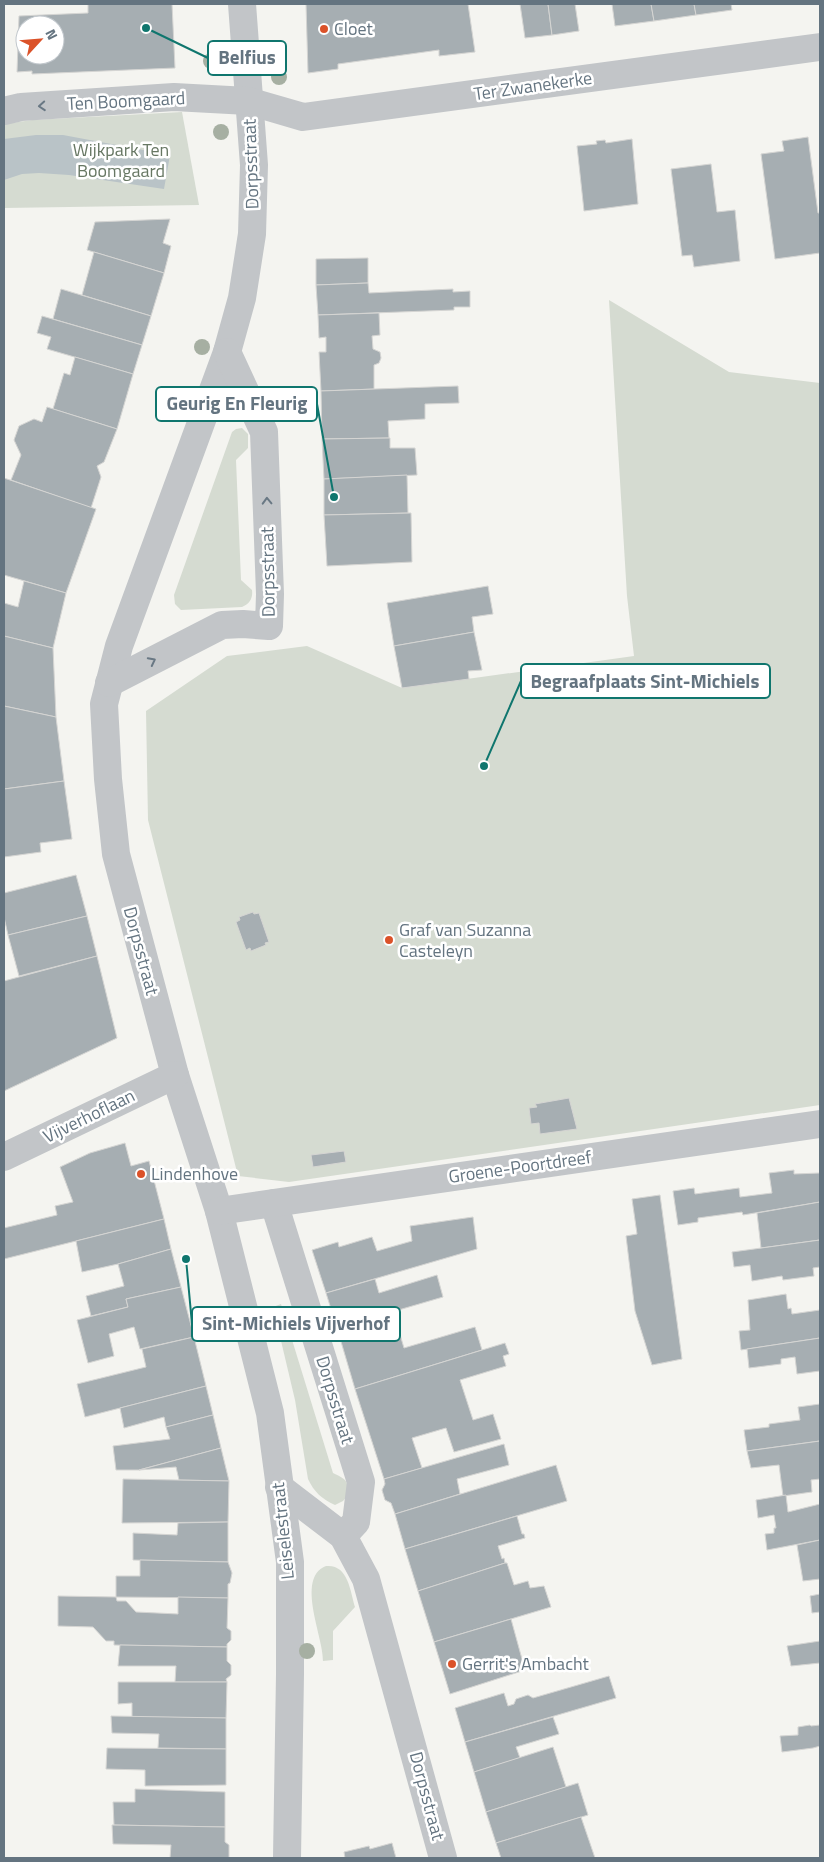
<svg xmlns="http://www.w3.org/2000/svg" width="824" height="1862" font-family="'Titillium Web',sans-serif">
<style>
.green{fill:#d5dbd1}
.water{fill:#b9c3c7}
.building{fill:#a6aeb2;stroke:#d5d5d3;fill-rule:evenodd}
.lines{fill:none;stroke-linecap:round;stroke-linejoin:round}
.minor{stroke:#c2c5c8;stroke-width:28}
.tree{fill:#a6afa2}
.oneway{stroke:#697884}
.poi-dot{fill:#db5229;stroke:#fff;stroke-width:2}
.labels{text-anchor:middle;stroke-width:5;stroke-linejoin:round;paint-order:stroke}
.poi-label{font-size:18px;fill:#647480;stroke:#fff;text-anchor:start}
.street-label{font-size:18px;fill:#647480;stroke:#fff}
.park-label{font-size:18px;fill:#677763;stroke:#fff}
.leader{fill:none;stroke:#0f766e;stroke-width:2}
.callout-dot{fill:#0f766e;stroke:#fff;stroke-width:2}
.callout{fill:#fff;stroke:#0f766e;stroke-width:2}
.callout-label{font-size:19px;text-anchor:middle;font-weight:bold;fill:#647480}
</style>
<rect width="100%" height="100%" fill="#f4f4f0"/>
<g class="green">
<path d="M182,112L199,205L4,208V124L32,120Z"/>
<path d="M609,300L729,372L820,383V1105L289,1182L238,1176L148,820L146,711L227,656L307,646L402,688L634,656L627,596Z"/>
<path d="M242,428L248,434V448L236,460L241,580L252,590C253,598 250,604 242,607L181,610L175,604L174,595L232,432L236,429Z"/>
<path d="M281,1304L333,1473C347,1480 348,1480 348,1495L343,1501L335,1505C322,1499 314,1492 308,1479L295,1400L273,1307Z"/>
<path d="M326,1566C348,1564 350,1590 355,1607L333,1631V1660L323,1661C324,1638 295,1578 326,1566Z"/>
</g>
<path class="water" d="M36,135H63L170,155L164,189L69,175L39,173L22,174L4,180V139Z"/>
<g class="building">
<path d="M88,4H172L175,68L32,74V71L17,72L19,16L88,13ZM25,25H55V55H25Z"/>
<path d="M306,4H468L475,52L439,56V50L338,64V69L308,73Z"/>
<path d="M520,4H548L552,35L525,38Z"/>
<path d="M548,4H575L579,31L552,35Z"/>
<path d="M612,4H651L654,21L615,26Z"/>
<path d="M651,4H694L696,15L654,21Z"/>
<path d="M694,4H731L732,10L696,15Z"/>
<path d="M808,137L818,213H820V253L775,259L761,154L784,151L782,141Z"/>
<path d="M632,139L638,204L584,211L577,146L597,144L596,141L605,140L606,143Z"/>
<path d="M711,164L717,212L735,210L740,261L694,267L692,255L682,256L671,169Z"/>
<path d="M170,219L163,243L171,246L164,273L87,250L95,222Z"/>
<path d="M94,252L164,273L151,316L82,295Z"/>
<path d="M368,258V283L316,285V259Z"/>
<path d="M368,283L369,293L453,289V292L470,291V307H454V310L318,315L316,285Z"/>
<path d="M61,289L151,316L142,345L53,319Z"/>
<path d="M379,313L380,335L372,336L373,349L380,352L381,358L379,363L374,365V389L321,391L319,352H326V337L319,338L318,315Z"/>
<path d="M42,316L142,345L133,374L47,349L51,337L37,333Z"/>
<path d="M75,357L133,374L117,429L53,409L64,373L70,375Z"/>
<path d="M458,386L459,403L425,404V419L388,421L389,438L322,439L321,391Z"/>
<path d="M47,407L117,429L104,462L97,466L101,477L91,508L11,480L21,455L14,440L19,426L34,419L42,422Z"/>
<path d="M390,438V448H415L417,475L324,479L322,439Z"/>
<path d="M407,475L408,513L324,515V479Z"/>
<path d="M4,478L96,509L66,593L4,575Z"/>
<path d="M411,513L412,562L327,566L324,515Z"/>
<path d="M24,581L66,593L53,648L4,636V603L18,607Z"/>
<path d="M488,586L493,614L472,617L474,632L394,646L387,603Z"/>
<path d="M474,632L482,670L468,671L469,679L402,688L394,646Z"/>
<path d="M4,636L53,648L56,717L4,706Z"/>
<path d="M4,706L56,717L64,781L4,789Z"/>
<path d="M64,781L72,839L40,843L41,852L4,857V789Z"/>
<path d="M76,875L87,916L8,935L4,917V893Z"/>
<path d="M253,912L254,914L259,913L269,942L265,943L266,945L251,951L250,948L246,950L236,922L240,920L239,917Z"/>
<path d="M87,916L97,956L19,976L8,935Z"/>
<path d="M97,956L117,1038L4,1091V981Z"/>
<path d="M569,1098L577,1129L540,1134L539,1123L531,1124L529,1108L537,1107L535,1104Z"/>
<path d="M125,1143L131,1166L149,1161L164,1219L4,1259V1228L57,1215L55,1206L73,1202L60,1167L90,1153Z"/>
<path d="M344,1151L346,1162L313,1167L311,1155Z"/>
<path d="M794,1170V1174L820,1173V1202L743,1215L742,1212L698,1218V1222L678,1225L673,1191L694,1188L695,1194L739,1188L740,1197L772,1193L769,1173Z"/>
<path d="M660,1195L682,1359L652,1365L635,1311L626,1236L637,1234L632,1199Z"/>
<path d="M820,1202V1240L761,1248L757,1213Z"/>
<path d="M473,1217L477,1249L326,1293L312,1250L338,1242L339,1247L372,1237L377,1251L412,1241L410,1226Z"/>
<path d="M164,1219L171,1249L118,1264L82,1272L76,1241Z"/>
<path d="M820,1240V1267L813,1268L814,1276L783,1280L782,1276L752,1281L750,1265L734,1267L732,1252Z"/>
<path d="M171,1249L181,1287L126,1299L128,1307L91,1316L86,1296L124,1286L118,1264Z"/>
<path d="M437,1275L443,1297L337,1328L326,1293L375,1279L379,1293Z"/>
<path d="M181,1287L194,1337L140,1349L134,1327L109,1334L114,1356L88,1363L77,1320L128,1307L126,1299Z"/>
<path d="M786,1294L788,1309L791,1308L792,1314L820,1310V1338L741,1350L739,1331L750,1330L748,1300Z"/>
<path d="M393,1311L404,1348L475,1327L482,1350L355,1389L337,1328Z"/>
<path d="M194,1337L206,1386L85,1417L77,1384L146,1367L142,1349Z"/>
<path d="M820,1338V1371L797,1374L795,1357L781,1359V1364L749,1368L747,1349Z"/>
<path d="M505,1343L509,1354L503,1356L506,1366L460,1380L473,1420L493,1414L501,1439L454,1452L446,1428L412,1438L422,1468L384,1479L355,1389Z"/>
<path d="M206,1386L213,1415L166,1427L164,1417L124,1428L120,1408Z"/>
<path d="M820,1404V1441L747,1451L744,1430L769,1427V1424L800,1420L798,1407Z"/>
<path d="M213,1415L221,1448L139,1470H116L113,1446L170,1439L166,1427Z"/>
<path d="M820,1441V1479L811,1480L812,1492L783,1496L779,1465L751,1468L747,1451Z"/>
<path d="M504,1444L509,1465L457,1479L460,1494L395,1514L391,1503L385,1500L382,1490L385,1484L384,1479Z"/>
<path d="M221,1448L229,1481L179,1480L176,1467L139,1470Z"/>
<path d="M556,1465L567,1501L405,1549L395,1514Z"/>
<path d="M123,1479L229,1481L228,1522L122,1523Z"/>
<path d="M786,1495L788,1512L820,1504V1540L767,1550L765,1534L774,1533V1528H776L774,1515L758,1518L756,1500Z"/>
<path d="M517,1516L522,1534H524L525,1538L498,1546L502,1559L504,1558L505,1563L418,1591L405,1549Z"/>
<path d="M228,1522V1562L133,1560V1533L177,1535L178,1523Z"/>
<path d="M820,1540V1579L803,1581L797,1545Z"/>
<path d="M140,1560L228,1562L232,1573L230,1583L228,1584V1598L116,1597V1576H140Z"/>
<path d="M505,1563H507L514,1585L528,1581L530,1588L544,1586L551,1607L434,1642L418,1591Z"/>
<path d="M820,1594V1612L812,1613L810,1596Z"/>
<path d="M58,1596L116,1597L117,1601H126L136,1612L178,1614V1597L228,1598L227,1628L231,1631V1640L227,1644V1647L114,1645V1641H106L93,1627L58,1626Z"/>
<path d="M511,1619L525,1670L450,1694L434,1642Z"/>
<path d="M820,1641V1663L791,1666L787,1646Z"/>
<path d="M120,1645L227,1647V1661L231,1665V1675L226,1679L227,1682H175L176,1666H118Z"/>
<path d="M609,1676L616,1698L465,1742L455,1708L504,1693L508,1706L514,1704L516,1699L528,1695L533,1698Z"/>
<path d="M118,1682H227L226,1718L132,1717V1703L118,1704Z"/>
<path d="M111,1716L226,1718V1749L158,1748L159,1734L112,1733Z"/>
<path d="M553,1717L559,1734L516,1747L520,1758L474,1772L465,1742Z"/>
<path d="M810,1725L811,1726L820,1725V1747V1746L813,1748L782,1752L780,1736L798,1735V1727Z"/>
<path d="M553,1747L566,1787L486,1812L474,1772Z"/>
<path d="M107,1748L226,1749V1785L145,1786V1770L106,1769Z"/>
<path d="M578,1783L588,1815L496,1843L486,1812Z"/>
<path d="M135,1789L225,1792V1827L114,1825L113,1802H135Z"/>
<path d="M581,1817L595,1858H501L496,1843Z"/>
<path d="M112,1825L225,1827V1842L229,1845V1858H170L171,1845L113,1844Z"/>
<path d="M392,1843L396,1858H345L344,1852L369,1846L370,1849Z"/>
</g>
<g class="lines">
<g class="minor">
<path d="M242,4L254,165L252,234L242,298L227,352L119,646L104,704L108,779L116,854L175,1075L219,1211L270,1413L290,1562V1674L287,1858"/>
<path d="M4,111L21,107L174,97L248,101L303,117L820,47"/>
<path d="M109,683L222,625L243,624L269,626L270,594L264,432L227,352"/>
<path d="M4,1157L175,1075"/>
<path d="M274,1203L361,1482L356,1522L343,1536"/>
<path d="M219,1211L820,1124"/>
<path d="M279,1487L343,1536L366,1579L443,1858"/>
</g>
</g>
<g class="tree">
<circle cx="211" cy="61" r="8"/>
<circle cx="279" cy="77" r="8"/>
<circle cx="221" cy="132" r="8"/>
<circle cx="202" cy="347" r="8"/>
<circle cx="307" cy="1651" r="8"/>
</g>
<defs><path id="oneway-chevron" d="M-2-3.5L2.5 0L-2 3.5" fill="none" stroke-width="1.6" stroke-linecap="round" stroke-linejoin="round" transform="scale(1.25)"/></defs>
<g class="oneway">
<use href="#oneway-chevron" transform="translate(42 106) rotate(176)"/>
<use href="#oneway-chevron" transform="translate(267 501) rotate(-92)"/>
<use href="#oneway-chevron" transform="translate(152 661) rotate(-27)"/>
</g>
<g class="poi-dot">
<circle cx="324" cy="29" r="5"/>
<circle cx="389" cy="940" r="5"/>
<circle cx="141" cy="1174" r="5"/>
<circle cx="452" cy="1664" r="5"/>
</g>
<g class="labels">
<g class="poi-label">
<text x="334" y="35">Cloet</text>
<text x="399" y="936">Graf van Suzanna<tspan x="399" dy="21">Casteleyn</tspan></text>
<text x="151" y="1180">Lindenhove</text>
<text x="462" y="1670">Gerrit's Ambacht</text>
</g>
<g class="street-label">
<text transform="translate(533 86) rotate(-8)" y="6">Ter Zwanekerke</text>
<text transform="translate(126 101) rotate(-3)" y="6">Ten Boomgaard</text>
<text transform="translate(251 164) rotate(-92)" y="6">Dorpsstraat</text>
<text transform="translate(268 572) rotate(-91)" y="6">Dorpsstraat</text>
<text transform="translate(141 951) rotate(75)" y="6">Dorpsstraat</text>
<text transform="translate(89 1116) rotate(-26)" y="6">Vijverhoflaan</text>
<text transform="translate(520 1167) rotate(-8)" y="6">Groene-Poortdreef</text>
<text transform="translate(335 1400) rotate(73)" y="6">Dorpsstraat</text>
<text transform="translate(283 1531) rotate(-96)" y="6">Leiselestraat</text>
<text transform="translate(427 1796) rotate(75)" y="6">Dorpsstraat</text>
</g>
<g class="park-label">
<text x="121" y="156">Wijkpark Ten<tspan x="121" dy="21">Boomgaard</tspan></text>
</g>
</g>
<path class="leader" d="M146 28L208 58M334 497L317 404M484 766L521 681M186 1259L192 1324"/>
<g class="callout-dot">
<circle cx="146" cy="28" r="5"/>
<circle cx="334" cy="497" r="5"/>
<circle cx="484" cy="766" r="5"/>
<circle cx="186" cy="1259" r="5"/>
</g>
<g class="callout">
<rect x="208" y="41" width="78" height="34" rx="5"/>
<rect x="156" y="387" width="161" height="34" rx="5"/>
<rect x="521" y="664" width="249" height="34" rx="5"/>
<rect x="192" y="1307" width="208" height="34" rx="5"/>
</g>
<g class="callout-label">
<text x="247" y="64">Belfius</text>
<text x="237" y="410">Geurig En Fleurig</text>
<text x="645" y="688">Begraafplaats Sint-Michiels</text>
<text x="296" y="1330">Sint-Michiels Vijverhof</text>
</g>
<rect width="824" height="1862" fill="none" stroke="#647480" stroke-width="10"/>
<g transform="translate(40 40) rotate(64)"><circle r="24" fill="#ffffff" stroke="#c1c7cc"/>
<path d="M0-4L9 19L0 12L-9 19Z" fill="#db5229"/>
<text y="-8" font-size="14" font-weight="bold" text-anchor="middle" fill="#647480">N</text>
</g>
</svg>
